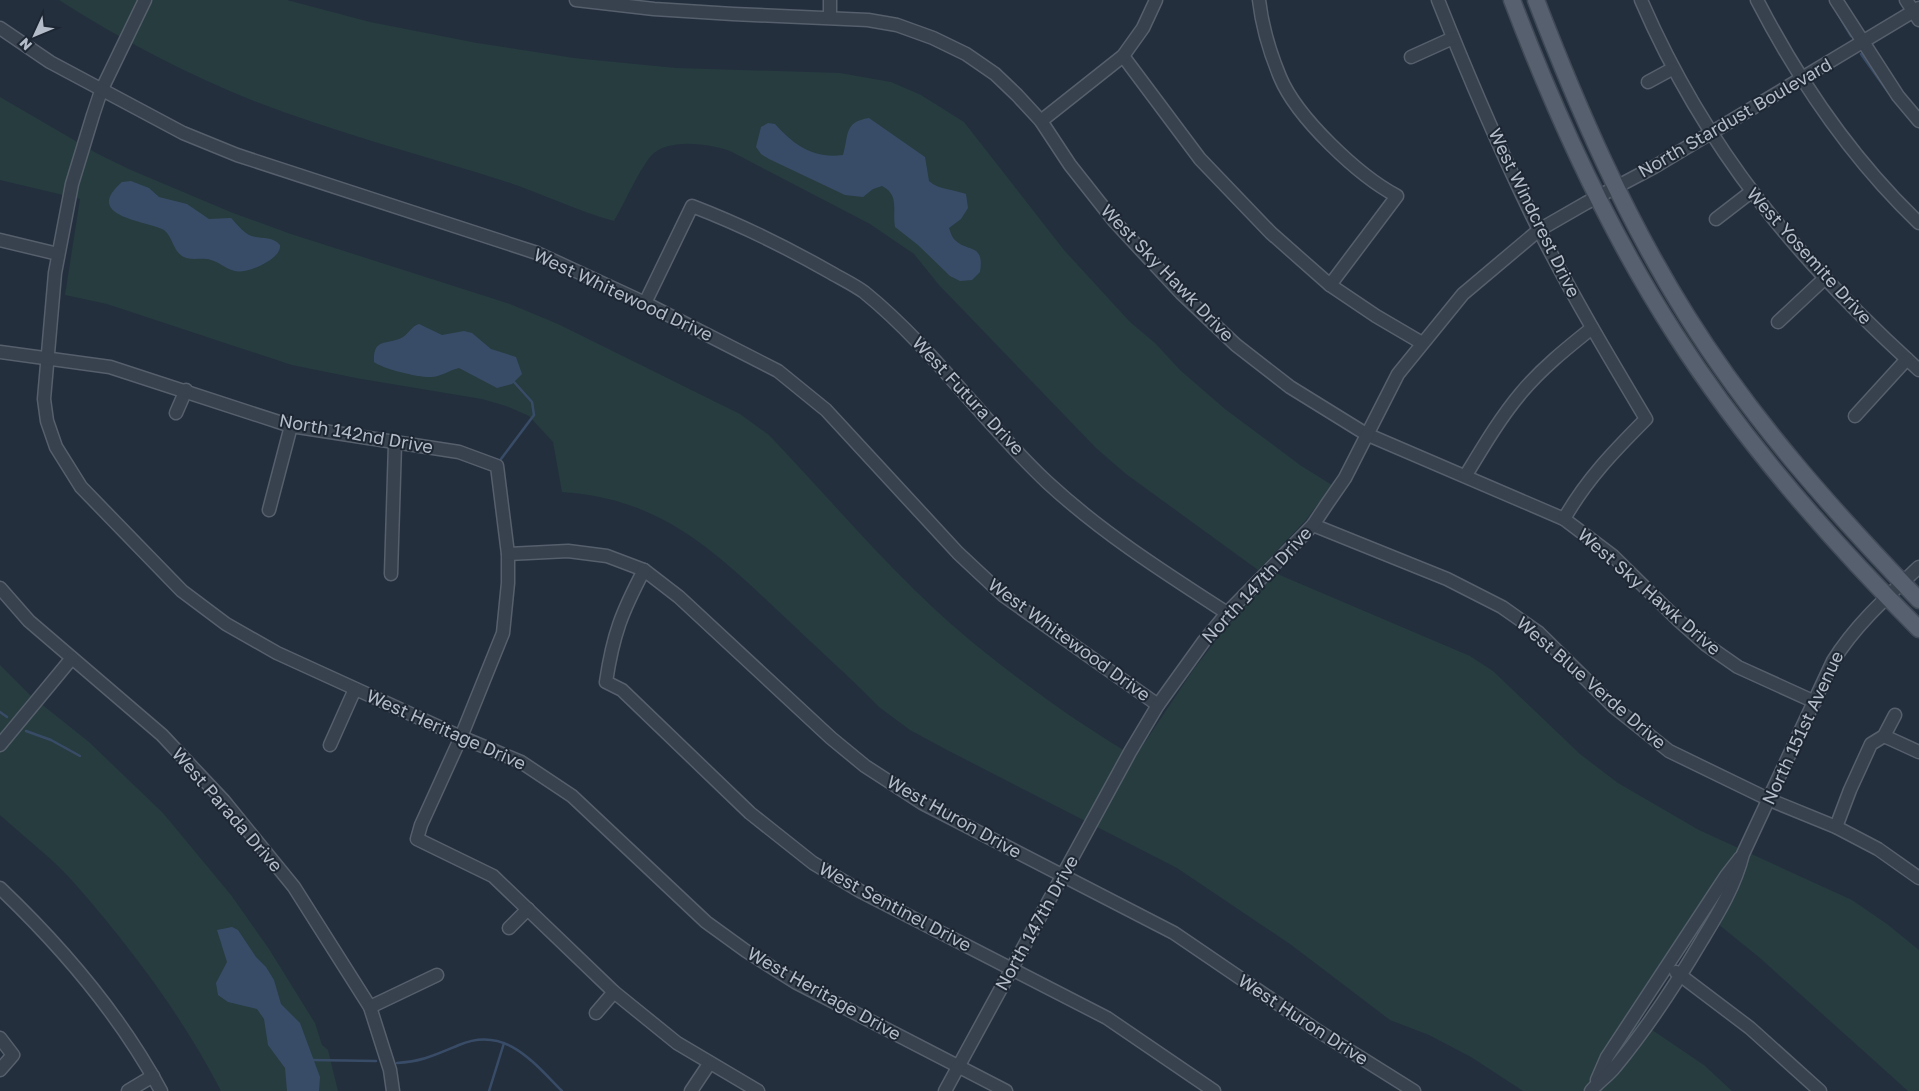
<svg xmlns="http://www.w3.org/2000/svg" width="1919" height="1091" font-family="'Golos Text',sans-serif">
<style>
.green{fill:#263c3f}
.water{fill:#394c67}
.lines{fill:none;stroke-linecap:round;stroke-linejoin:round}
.stream{stroke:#394c67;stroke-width:2.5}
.minor-casing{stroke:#565f6c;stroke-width:15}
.major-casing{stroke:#414a57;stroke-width:19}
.minor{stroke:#38414e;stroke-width:12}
.major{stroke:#56606e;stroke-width:16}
.labels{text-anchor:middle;stroke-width:4;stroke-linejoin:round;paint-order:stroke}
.street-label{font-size:18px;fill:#b4bcc9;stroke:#1d2633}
</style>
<rect width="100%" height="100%" fill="#242f3e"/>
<g class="green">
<path d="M59,0H287L370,22L477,43L574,58L676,68L840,73L891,82L921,95L964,122L1064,250L1130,322L1155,343L1180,370L1225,409L1300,465L1332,485L1306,520L1258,570L1126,474L1096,448L939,285L914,254L870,224L732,152C712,144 668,137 651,156C639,170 624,204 614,221C577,211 543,194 507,182C423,155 336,133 254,101C186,74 120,39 59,0Z"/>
<path d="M0,97L98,154L131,170L233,213L291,234L510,304L558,324L740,414L769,435C833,502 894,576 965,636C1018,680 1076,722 1135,757L1193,670L1224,630L1275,573L1470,656L1493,671L1580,754L1618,783L1699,830L1852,900L1887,924L1919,950V1091H1908L1760,958L1718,924L1695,911L1627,1013L1704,1065L1732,1091H1523L1471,1057L1429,1035L1390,1020L1290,944L1177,868L947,750L910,730L879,707C851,678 820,651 791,623C719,556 667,499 562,492L553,442L529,416L506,406L482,399L356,378L292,365L107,304L65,295L80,199L0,180Z"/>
<path d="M0,665L30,695L89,742L163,813L231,895L269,949L315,1023L322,1045L328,1050L338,1091H221C183,1017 131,948 76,885C54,859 25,838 0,815Z"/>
</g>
<g class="water">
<path d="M869,118L925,157L929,181C939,190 953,189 966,194L968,208L961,219L949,228C950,231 952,237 954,239C966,253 985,242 980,272L972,280L960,281L950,276L918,245L895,227C892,210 900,195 882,186L873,189L863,197L845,195L769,159L761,154L756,147L761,127L768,123L775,124C794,145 813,159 843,155C849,134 844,122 869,118Z"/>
<path d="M131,181L149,188L159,197L187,204L209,219L231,218C237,224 242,231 249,235C259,240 272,235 280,245C282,259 247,274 235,271C226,269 219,262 211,260C202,257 192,261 184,257C173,252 173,237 164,230C145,220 82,217 122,182Z"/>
<path d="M419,324L442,335L464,331L472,333L491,349L516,357L522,374L512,384L497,388L459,368C450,370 442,376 432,377C420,378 383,369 374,362C373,336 388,346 403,337C409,333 412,326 419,324Z"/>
<path d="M232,927L238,930L256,957L266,967L274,980L281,1004L300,1023L320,1077L319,1091H287L285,1068L268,1045L264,1019L257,1009L228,1002L218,995L216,983L227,962L217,930Z"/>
</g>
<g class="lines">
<g class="stream">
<path d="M1838,14L1851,36"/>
<path d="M1861,54L1888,92"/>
<path d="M501,459L534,415L532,402L514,382"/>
<path d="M0,712L7,717"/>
<path d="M26,731L51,740L80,756"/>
<path d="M311,1060L376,1061"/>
<path d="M397,1063C421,1062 437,1054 459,1045C505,1025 533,1062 562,1091"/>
<path d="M489,1091L504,1043"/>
</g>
<g class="minor-casing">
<g id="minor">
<path d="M145,0L101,91L93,115L72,184L55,273L44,399L47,421L56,447L81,487L182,591L226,624L277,653L461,737L521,762L572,796L706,922L746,951L795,982L1006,1091"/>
<path d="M576,0L654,9L733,14L868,20L897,25L933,38L966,54L995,74L1017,95L1041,121L1070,165L1115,222L1181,293L1236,345L1290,387L1366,434L1564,519L1613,556L1678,620L1705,644L1738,667L1815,702"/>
<path d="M1259,0C1262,26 1270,53 1280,77C1297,118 1359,176 1397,196L1330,285"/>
<path d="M1438,0C1469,78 1502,155 1539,230C1572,295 1609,357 1646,419C1614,451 1586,480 1564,519"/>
<path d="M1641,0C1705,149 1799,262 1919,370"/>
<path d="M1757,0C1799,81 1853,160 1919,223"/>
<path d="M1836,0L1898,96L1919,121"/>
<path d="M1906,0L1919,20"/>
<path d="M830,17V0"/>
<path d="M0,28L50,62L183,133L237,155L537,253L645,303L778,371L826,410L958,553L1004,596L1158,705"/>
<path d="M1123,56L1200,159L1271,233L1330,285L1376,316L1422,343"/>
<path d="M1411,57L1453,38"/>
<path d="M1648,82L1672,69"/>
<path d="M1041,121L1123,56L1143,28L1156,0"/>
<path d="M1716,219L1751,192"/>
<path d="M0,240L58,254"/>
<path d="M645,303L692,206C739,224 784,246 828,271C840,278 853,284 864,292C933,348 983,422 1047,482C1102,533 1165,573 1227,613"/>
<path d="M1778,322L1824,279"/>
<path d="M0,352L110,367L291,426L459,452L497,466L508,554V583L503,633L461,737L421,825L417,839L493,876L614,992L677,1043L758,1091"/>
<path d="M176,413L186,390"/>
<path d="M1855,416L1907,359"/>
<path d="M1466,475C1483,447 1500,418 1521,393C1542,368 1567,348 1592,328"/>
<path d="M269,510L291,426"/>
<path d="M1313,525L1447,579L1502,607L1539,633L1614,707L1669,751L1770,800L1836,827L1878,849L1919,878"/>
<path d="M508,554L568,551L607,556L644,570L679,597L831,738L865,766L922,803L1174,933L1315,1029L1414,1091"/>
<path d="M644,570C622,612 613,634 606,682L622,690L750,813L813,863L860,891L1107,1018L1214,1091"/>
<path d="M391,574L395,444"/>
<path d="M0,588L29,621L162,735L224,801L294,887L370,1007L390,1070L393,1091"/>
<path d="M1884,736L1919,752"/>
<path d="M0,745L72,658"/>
<path d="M330,745L355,689"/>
<path d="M1836,827L1850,790L1871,744L1884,736L1895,715"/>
<path d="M0,888C63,948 120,1015 161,1091"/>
<path d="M509,928L528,909"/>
<path d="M1676,972L1750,1028L1820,1091"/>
<path d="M370,1007L437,975"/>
<path d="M596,1013L614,992"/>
<path d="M0,1038L13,1055L0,1070"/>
<path d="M1597,1080L1607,1057L1726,876L1740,858"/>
<path d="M128,1091L153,1076"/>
<path d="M691,1091L709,1064"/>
<path d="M945,1091L1130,752L1158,705L1204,641L1227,613L1313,525L1327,504L1345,478L1398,374L1463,294L1539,230L1586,203L1654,167L1919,8"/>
<path d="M1591,1091C1598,1082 1608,1076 1615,1067C1648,1027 1676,984 1702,940C1719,912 1735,886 1743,854L1833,661C1856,624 1888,596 1919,567"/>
</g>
</g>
<g class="major-casing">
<g id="major">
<path d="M1512,0C1556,116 1608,230 1675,334C1744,442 1829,539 1919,629"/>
<path d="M1536,0C1578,109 1625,217 1687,316C1752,420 1834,512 1919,600"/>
</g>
</g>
<use href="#minor" class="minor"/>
<use href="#major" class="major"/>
</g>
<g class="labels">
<g class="street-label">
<text transform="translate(1735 118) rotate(-30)" y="6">North Stardust Boulevard</text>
<text transform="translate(1534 213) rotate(64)" y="6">West Windcrest Drive</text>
<text transform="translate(1809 256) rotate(48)" y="6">West Yosemite Drive</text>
<text transform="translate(1167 273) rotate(46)" y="6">West Sky Hawk Drive</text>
<text transform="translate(623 295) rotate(25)" y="6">West Whitewood Drive</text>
<text transform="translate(968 396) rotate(47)" y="6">West Futura Drive</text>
<text transform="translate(356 434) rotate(10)" y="6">North 142nd Drive</text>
<text transform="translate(1257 585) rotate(-47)" y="6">North 147th Drive</text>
<text transform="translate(1649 592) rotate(41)" y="6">West Sky Hawk Drive</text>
<text transform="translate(1069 640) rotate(36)" y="6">West Whitewood Drive</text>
<text transform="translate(1591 683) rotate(41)" y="6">West Blue Verde Drive</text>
<text transform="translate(1803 728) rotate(-65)" y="6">North 151st Avenue</text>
<text transform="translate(446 730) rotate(24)" y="6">West Heritage Drive</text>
<text transform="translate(227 810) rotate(49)" y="6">West Parada Drive</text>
<text transform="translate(954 817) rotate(29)" y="6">West Huron Drive</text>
<text transform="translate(895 907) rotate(28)" y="6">West Sentinel Drive</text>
<text transform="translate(1037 923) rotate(-61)" y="6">North 147th Drive</text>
<text transform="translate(824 994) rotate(29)" y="6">West Heritage Drive</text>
<text transform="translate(1303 1020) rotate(33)" y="6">West Huron Drive</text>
</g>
</g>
<g transform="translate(35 35) rotate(226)" stroke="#1d2633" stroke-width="4" paint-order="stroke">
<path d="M0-4L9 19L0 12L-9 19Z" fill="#b4bcc9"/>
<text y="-8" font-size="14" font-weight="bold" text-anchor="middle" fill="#b4bcc9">N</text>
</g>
</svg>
